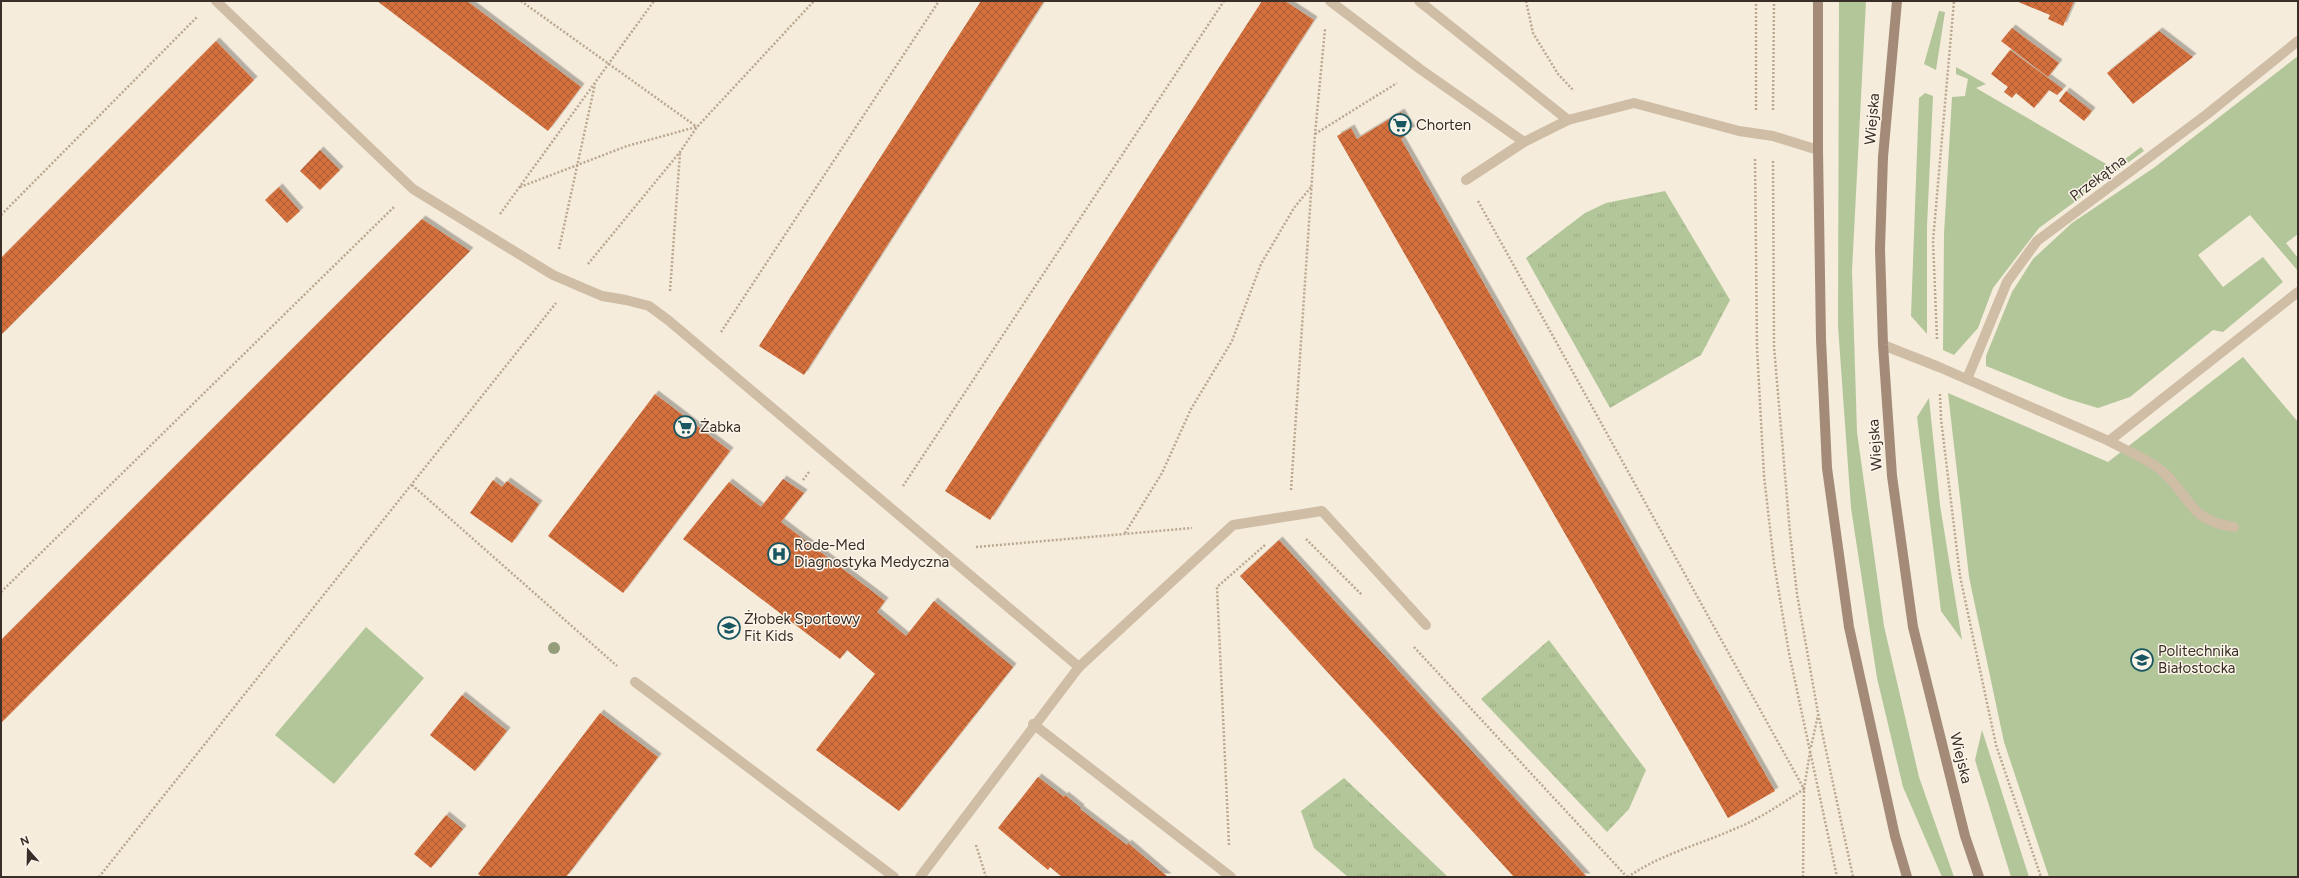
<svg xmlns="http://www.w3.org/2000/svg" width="2299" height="878" font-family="Figtree,sans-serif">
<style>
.green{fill:#b3c69a}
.park{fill:url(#park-tufts)}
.building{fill:url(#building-cross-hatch);filter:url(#shadow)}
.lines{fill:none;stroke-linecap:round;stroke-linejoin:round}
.path{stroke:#bba790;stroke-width:2.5;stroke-dasharray:2 2;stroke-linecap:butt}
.service{stroke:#cfbda6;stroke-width:10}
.minor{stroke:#cfbda6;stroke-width:10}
.secondary{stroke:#a38b77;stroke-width:10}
.tree{fill:#949d7a}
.labels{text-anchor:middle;stroke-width:3;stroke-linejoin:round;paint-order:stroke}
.street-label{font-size:15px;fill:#3a2f28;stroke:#fcf5ea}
.poi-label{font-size:15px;fill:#3a2f28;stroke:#fcf5ea;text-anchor:start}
</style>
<defs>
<pattern id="park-tufts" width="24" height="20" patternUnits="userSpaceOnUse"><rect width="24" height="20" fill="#b3c69a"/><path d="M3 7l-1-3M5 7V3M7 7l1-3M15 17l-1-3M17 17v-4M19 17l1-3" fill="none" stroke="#9baa85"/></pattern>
<pattern id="building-cross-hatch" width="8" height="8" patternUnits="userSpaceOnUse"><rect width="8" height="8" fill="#d36f3c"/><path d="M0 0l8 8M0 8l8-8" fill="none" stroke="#ac5c32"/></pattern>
<filter id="shadow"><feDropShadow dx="3.5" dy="-3.5" stdDeviation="0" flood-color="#0004"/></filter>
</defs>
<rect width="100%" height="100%" fill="#f5ecdc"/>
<g class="green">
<path d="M1839,1H1866L1852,271L1857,432L1884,626L1919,777L1954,877H1942L1903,787L1877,678L1851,508L1838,326Z"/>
<path d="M1939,11L1945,12L1936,70L1924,64Z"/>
<path d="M2298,56V234L2286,243L2298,258V271L2250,215L2198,255L2223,287L2263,257L2283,282L2223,332L2213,330L2130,397L2098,408L2068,399L1986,366V356L2012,292L2033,259L2072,223L2155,167Z"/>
<path d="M1956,67L1986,84L1976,88L2113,168L2141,147L2144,151L2039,228L1993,288L1978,328L1954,355L1943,350L1944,234L1952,97L1965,96L1968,79L1956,74Z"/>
<path d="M1925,93L1933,96L1927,226V334L1911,316L1919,98Z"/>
<path d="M2243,357L2298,422V877H2049L2004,742L1969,577L1948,393L2108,462Z"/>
<path d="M1929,398L1940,505L1962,640L1941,611L1917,417Z"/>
<path d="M366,627L424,678L334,784L275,735Z"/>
<path d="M1982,730L2029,877H2011L1975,760Z"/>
</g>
<g class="park">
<path d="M1665,191L1730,300L1701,355L1610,408L1526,258L1585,213L1606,203Z"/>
<path d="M1549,640L1646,770L1629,809L1607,832L1481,699Z"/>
<path d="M1344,778L1448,877H1348L1314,848L1301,811Z"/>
</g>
<g class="building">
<path d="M377,1H467L581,87L548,131Z"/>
<path d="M981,1H1044L804,375L759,346Z"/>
<path d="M1262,1H1285L1314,20L990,520L945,491Z"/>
<path d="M2016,1H2074L2063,26L2048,19L2050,15Z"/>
<path d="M2012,28L2059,63L2048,77L2001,41Z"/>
<path d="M2159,31L2193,57L2133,104L2107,73Z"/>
<path d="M216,41L254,80L1,335V258Z"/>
<path d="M2010,50L2063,89L2057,95L2049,90L2034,108L2016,93L2012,98L2004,92L2008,87L1991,74Z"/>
<path d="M2066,91L2092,111L2084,121L2059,101Z"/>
<path d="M1401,112L1412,130L1403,134L1404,137L1401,139L1405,146L1775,791L1728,818L1337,136L1351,128L1357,139Z"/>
<path d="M320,150L340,170L320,190L300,171Z"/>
<path d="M279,187L300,211L287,223L265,200Z"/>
<path d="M422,219L470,251L1,723V640Z"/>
<path d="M655,394L730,451L623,593L548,536Z"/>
<path d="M783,479L804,493L781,522L885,601L877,612L906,636L934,601L1013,667L899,811L816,750L875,674L847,650L840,659L683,539L729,482L761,507Z"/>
<path d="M493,480L502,487L507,481L539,504L512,543L470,513Z"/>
<path d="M1279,540L1587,877H1514L1240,576Z"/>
<path d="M462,695L507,731L475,771L430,735Z"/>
<path d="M600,713L658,757L566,877H482L478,874Z"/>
<path d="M1038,777L1064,797L1065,795L1081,808L1080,809L1127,845L1128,843L1168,877H1062L1050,867L1048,870L998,828Z"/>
<path d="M446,815L463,829L431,868L414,854Z"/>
</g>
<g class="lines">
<g class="path">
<path d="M521,1L697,127"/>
<path d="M1526,1L1533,33L1558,74L1574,91"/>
<path d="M1756,110V1"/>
<path d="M1773,110L1774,1"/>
<path d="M1315,134L1397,83"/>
<path d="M1755,159L1757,348L1764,476L1774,563L1789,653L1837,877"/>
<path d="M1773,161L1774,347L1790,533L1797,594L1818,713L1853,877"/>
<path d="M520,187L627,146L696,127"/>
<path d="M1478,201L1804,789C1781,804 1758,820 1732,830C1698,845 1659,855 1628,877"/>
<path d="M500,214L654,1"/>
<path d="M1,215L198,16"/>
<path d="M559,249L595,84"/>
<path d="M588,264L680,152L697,127L814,1"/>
<path d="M670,291L680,153"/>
<path d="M721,332L939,1"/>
<path d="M1937,339L1933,241L1954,1"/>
<path d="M1940,394L1941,419L1960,576L1996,745L2041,877"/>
<path d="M803,480L809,472"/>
<path d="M412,485L617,666"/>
<path d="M903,486L1224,1"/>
<path d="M1291,490L1315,134L1325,29"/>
<path d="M1125,533L1162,473L1191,409L1232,341L1261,264L1294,208L1311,187"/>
<path d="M1306,539L1362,595"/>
<path d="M976,547L1192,528"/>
<path d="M1,592L395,206"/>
<path d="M1414,647L1627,877"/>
<path d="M1811,747L1818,715"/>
<path d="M976,845L986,877"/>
<path d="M1229,845L1217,587L1265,545"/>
<path d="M99,877L556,303"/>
<path d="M1803,877L1804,789L1810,752"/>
</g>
<g class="service">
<path d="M1330,1L1420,69L1524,142"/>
<path d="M1419,1L1568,120"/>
<path d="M1466,180L1524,142L1568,120L1634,103L1739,131L1773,136L1818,150"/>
<path d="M1883,345L1939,367L2109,441L2298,292"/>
<path d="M2109,441C2125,450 2150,460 2162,471C2192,498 2188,520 2234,527"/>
<path d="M635,682L894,877"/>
<path d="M1033,724L1231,877"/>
<path d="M920,877L1079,667L1233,525L1322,511L1426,625"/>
</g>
<g class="minor">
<path d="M216,1L413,189L553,275L602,296L626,300L649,306L668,320L1079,667"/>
<path d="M1967,379L2007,282L2037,241L2206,115L2298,41"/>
</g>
<g class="secondary">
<path d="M1818,1V150L1821,339L1827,468L1849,627L1895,836L1907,877"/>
<path d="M1897,1L1883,157L1880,249L1883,345L1892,476L1913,627L1965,836L1979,877"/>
</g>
</g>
<circle class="tree" cx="554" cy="648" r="6"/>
<defs>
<g id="supermarket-ring" transform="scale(1.15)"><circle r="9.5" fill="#fcf5ea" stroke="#185661" stroke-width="1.5"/><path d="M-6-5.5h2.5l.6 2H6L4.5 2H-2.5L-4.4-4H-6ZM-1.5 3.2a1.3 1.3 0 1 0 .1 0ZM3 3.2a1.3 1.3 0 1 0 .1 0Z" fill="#185661"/></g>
<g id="hospital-ring" transform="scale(1.15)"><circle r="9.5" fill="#fcf5ea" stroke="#185661" stroke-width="1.5"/><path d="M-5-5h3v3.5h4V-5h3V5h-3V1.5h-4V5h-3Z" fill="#185661"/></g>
<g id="school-ring" transform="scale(1.15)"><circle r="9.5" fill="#fcf5ea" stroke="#185661" stroke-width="1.5"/><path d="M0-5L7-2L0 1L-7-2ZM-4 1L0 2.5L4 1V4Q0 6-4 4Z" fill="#185661"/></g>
<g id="university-ring" transform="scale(1.15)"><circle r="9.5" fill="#fcf5ea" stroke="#185661" stroke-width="1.5"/><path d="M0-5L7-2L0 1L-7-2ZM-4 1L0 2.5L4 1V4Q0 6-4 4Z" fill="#185661"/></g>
</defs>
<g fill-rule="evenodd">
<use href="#supermarket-ring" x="1400" y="125"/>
<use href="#supermarket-ring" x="685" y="427"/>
<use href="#hospital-ring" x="779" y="554"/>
<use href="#school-ring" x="729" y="628"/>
<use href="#university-ring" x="2142" y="660"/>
</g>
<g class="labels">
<g class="street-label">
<text transform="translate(1872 119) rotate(-85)" y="5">Wiejska</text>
<text transform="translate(2098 178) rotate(-37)" y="5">Przekątna</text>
<text transform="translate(1875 445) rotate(-94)" y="5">Wiejska</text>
<text transform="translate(1961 758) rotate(76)" y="5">Wiejska</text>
</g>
<g class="poi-label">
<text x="1416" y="130">Chorten</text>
<text x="700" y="432">Żabka</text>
<text x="794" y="550">Rode-Med<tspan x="794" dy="17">Diagnostyka Medyczna</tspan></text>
<text x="744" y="624">Żłobek Sportowy<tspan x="744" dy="17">Fit Kids</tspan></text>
<text x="2158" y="656">Politechnika<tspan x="2158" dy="17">Białostocka</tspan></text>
</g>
</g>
<rect width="2299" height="878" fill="none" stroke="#3a2f28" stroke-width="4"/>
<g transform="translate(28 850) rotate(340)" stroke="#fcf5ea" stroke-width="3" paint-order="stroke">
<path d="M0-3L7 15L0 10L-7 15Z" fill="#3a2f28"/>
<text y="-6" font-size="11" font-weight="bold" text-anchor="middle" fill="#3a2f28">N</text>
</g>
</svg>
